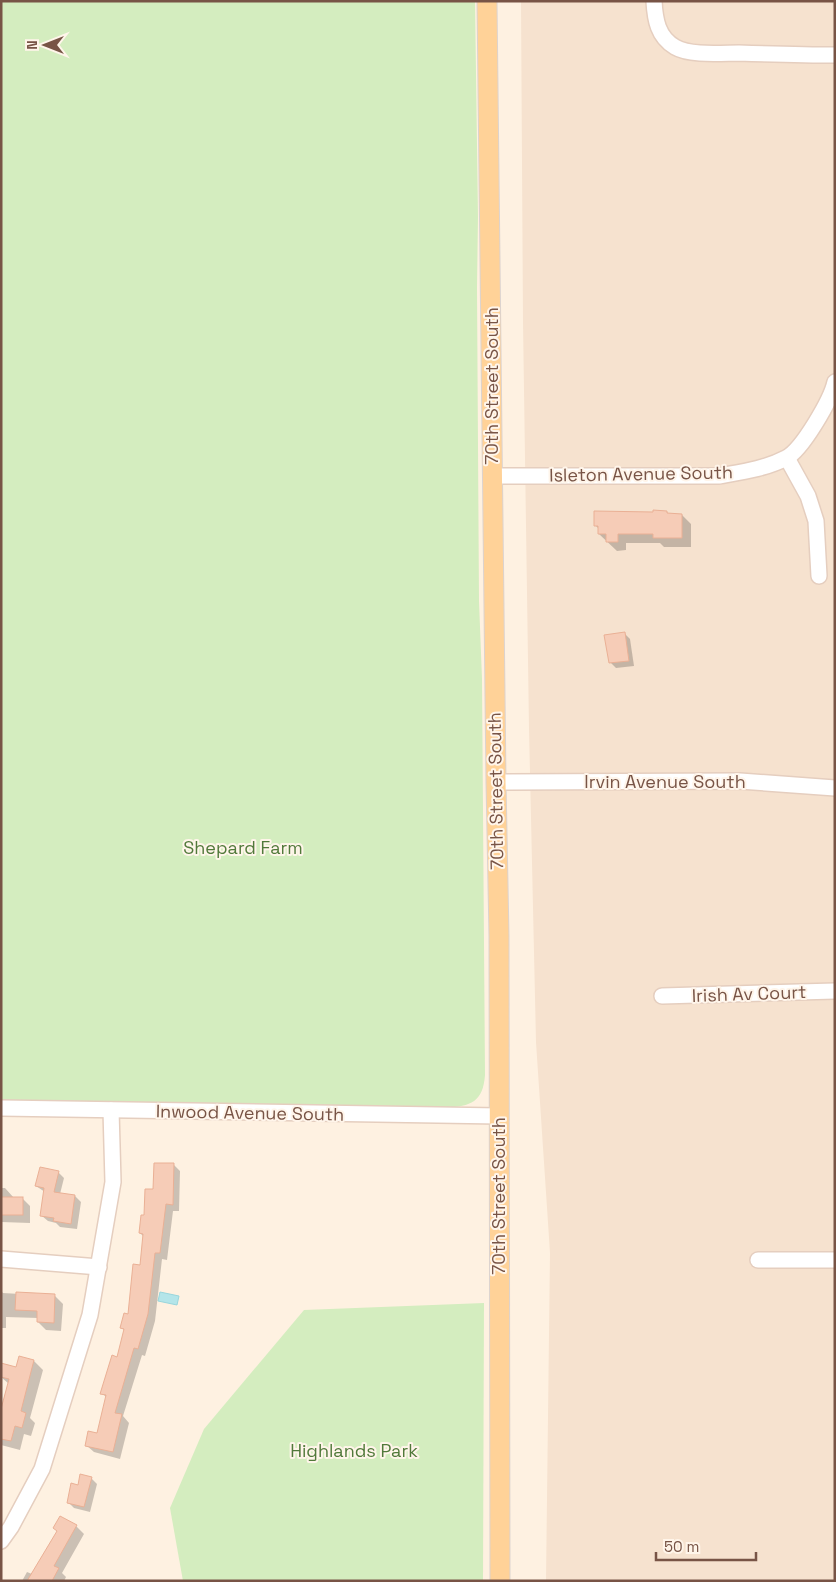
<svg xmlns="http://www.w3.org/2000/svg" width="836" height="1582" font-family="'Space Grotesk',sans-serif">
<style>
.residential{fill:#f6e2cf}
.green{fill:#d4edbf}
.water{fill:#b4e5e9;stroke:#99d6dc}
.shadow{fill:#0003}
.building{fill:#f6ccb7;stroke:#eab095}
.lines{fill:none;stroke-linecap:round;stroke-linejoin:round}
.minor-casing{stroke:#e5cebf;stroke-width:18}
.major-casing{stroke:#dcd3cf;stroke-width:21}
.minor{stroke:#fff;stroke-width:15}
.major{stroke:#ffd298;stroke-width:19}
.labels{text-anchor:middle;stroke-width:4;stroke-linejoin:round;paint-order:stroke}
.street-label{font-size:18px;fill:#785446;stroke:#fff5ea}
.park-label{font-size:18px;fill:#51793a;stroke:#fff5ea}
</style>
<rect width="100%" height="100%" fill="#fef1e1"/>
<path class="residential" d="M521,1H835V1581H546L550,1253L536,1042L529,728L523,322Z"/>
<g class="green">
<path d="M1,1H475L478,217L477,288L479,601L482,679L485,1075C483,1102 471,1106 446,1108L1,1101Z"/>
<path d="M484,1303L483,1581H183L170,1508L204,1429L304,1310Z"/>
</g>
<path class="water" d="M160,1292L179,1296L177,1305L158,1301Z"/>
<g class="shadow">
<path d="M667,512L669,515H682L691,524V547H664L660,543H626V550L617,551L599,534V529L595,525Z"/>
<path d="M624,633L630,639L634,666L616,668L610,662Z"/>
<path d="M173,1164L180,1171L179,1211H173L167,1260L162,1259L155,1321L145,1356L142,1355L123,1416L129,1423L120,1459L94,1452L86,1445L98,1435L107,1398L102,1393L118,1358L125,1331L121,1327L129,1315L141,1266L144,1237L140,1233L155,1190Z"/>
<path d="M58,1172L64,1178L60,1194L75,1196L81,1202L77,1229L60,1227L56,1223L48,1221L42,1216L45,1192L36,1186Z"/>
<path d="M1,1188H5L14,1198H22L30,1206V1223L1,1222Z"/>
<path d="M1,1291L3,1293L55,1296L63,1304L61,1331L46,1330L38,1322V1318L6,1317V1328H1Z"/>
<path d="M20,1357L34,1361L43,1370L30,1418L35,1423L31,1436L24,1434L20,1450L1,1445V1412L9,1384L1,1377L17,1368Z"/>
<path d="M91,1478L97,1484L90,1512L74,1508L68,1502L79,1486Z"/>
<path d="M76,1526L84,1534L62,1573L66,1577L64,1581H22L27,1572L32,1574Z"/>
</g>
<g class="building">
<path d="M653,510L667,511V513L682,514V538H653V534H618V542H606V534H598V526H594V511L653,512Z"/>
<path d="M625,632L629,661L609,663L604,635Z"/>
<path d="M154,1163H174L173,1205L166,1204L160,1253H155L148,1314L138,1349L134,1348L115,1413L122,1414L113,1452L85,1446L88,1431L97,1433L106,1395L100,1394L112,1355L117,1357L124,1329L120,1328L124,1313L128,1314L133,1264L140,1265L143,1234L139,1233L141,1215H144L145,1189H153Z"/>
<path d="M40,1167L59,1171L54,1192L75,1195L71,1224L53,1221L54,1218L40,1216L44,1188L35,1186Z"/>
<rect x="1" y="1197" width="22" height="18"/>
<path d="M16,1292L55,1294L54,1323L37,1322V1311L15,1310Z"/>
<path d="M19,1356L34,1360L21,1411L26,1413L22,1428L15,1426L11,1441L1,1439V1409L9,1379L1,1377V1363L16,1367Z"/>
<path d="M80,1474L92,1477L84,1507L67,1503L71,1483L78,1485Z"/>
<path d="M60,1516L77,1525L54,1566L59,1568L52,1581H27L57,1531L53,1528Z"/>
</g>
<g class="lines">
<g class="minor-casing">
<g id="minor">
<path d="M654,1C655,20 658,37 675,47C690,56 722,53 739,53C771,54 803,55 835,55"/>
<path d="M787,458L808,496L816,521L819,576"/>
<path d="M493,476H719C741,472 765,469 786,458C802,450 831,400 835,382"/>
<path d="M496,782L740,781L835,788"/>
<path d="M662,996L835,991"/>
<path d="M1,1108L499,1116"/>
<path d="M1,1259L99,1267"/>
<path d="M758,1260H835"/>
<path d="M1,1541L11,1527L42,1469L90,1315L113,1182L111,1110"/>
</g>
</g>
<g class="major-casing">
<path id="major" d="M487,1L496,782L499,936L500,1581"/>
</g>
<use href="#minor" class="minor"/>
<use href="#major" class="major"/>
</g>
<g class="labels">
<g class="street-label">
<text transform="translate(492 386) rotate(-90)" y="6">70th Street South</text>
<text transform="translate(641 474) rotate(-1)" y="6">Isleton Avenue South</text>
<text x="665" y="788">Irvin Avenue South</text>
<text transform="translate(496 791) rotate(-91)" y="6">70th Street South</text>
<text transform="translate(749 994) rotate(-2)" y="6">Irish Av Court</text>
<text transform="translate(250 1113) rotate(1)" y="6">Inwood Avenue South</text>
<text transform="translate(499 1196) rotate(-90)" y="6">70th Street South</text>
</g>
<g class="park-label">
<text x="243" y="854">Shepard Farm</text>
<text x="354" y="1457">Highlands Park</text>
</g>
</g>
<rect width="836" height="1582" fill="none" stroke="#785446" stroke-width="5"/>
<g transform="translate(45 45) rotate(270)" stroke="#fff5ea" stroke-width="4" paint-order="stroke">
<path d="M0-4L9 19L0 12L-9 19Z" fill="#785446"/>
<text y="-8" font-size="14" font-weight="bold" text-anchor="middle" fill="#785446">N</text>
</g>
<path d="M656 1552v8h100v-8" fill="none" stroke="#785446" stroke-width="2.5"/>
<text x="664" y="1552" font-size="15" fill="#785446" stroke="#fff5ea" stroke-width="4" paint-order="stroke">50 m</text>
</svg>
